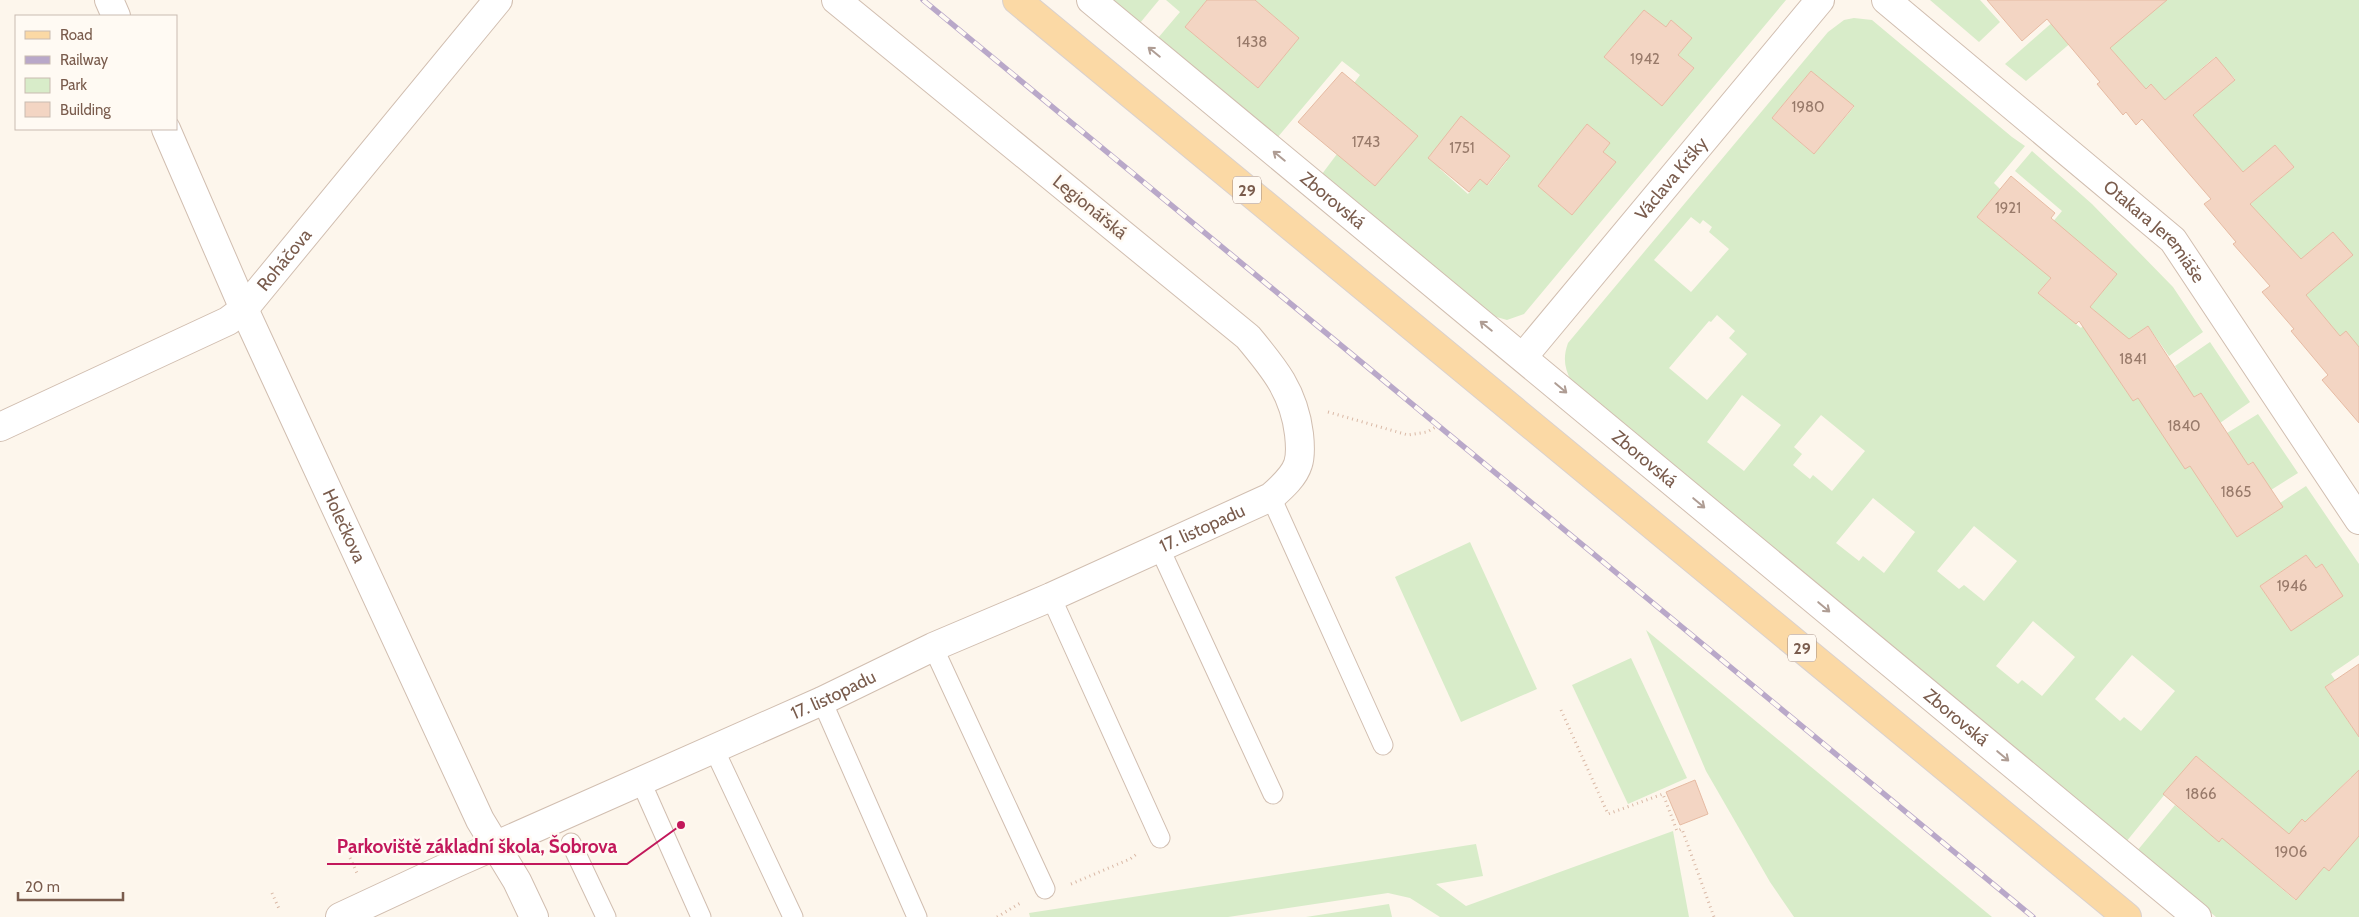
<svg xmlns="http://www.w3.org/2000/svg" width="2359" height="917" font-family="Cabin,sans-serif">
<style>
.green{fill:#d8ecc9;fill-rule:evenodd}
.building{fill:#f3d5c3;stroke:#e6bba3}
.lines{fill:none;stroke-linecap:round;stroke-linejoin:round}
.service-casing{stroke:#d1beb0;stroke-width:21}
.minor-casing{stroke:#d1beb0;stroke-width:30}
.primary-casing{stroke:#dad1cd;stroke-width:30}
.path{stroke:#d9b8a5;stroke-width:3;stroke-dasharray:1 4;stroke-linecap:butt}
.service{stroke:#fff;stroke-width:19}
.minor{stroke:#fff;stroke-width:28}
.primary{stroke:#fbd9a5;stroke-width:28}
.rail-casing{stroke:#b9a8c9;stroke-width:5.5}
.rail{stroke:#fffaf3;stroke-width:4;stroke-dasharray:11;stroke-linecap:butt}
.oneway{stroke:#af9d94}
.labels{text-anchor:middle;stroke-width:5;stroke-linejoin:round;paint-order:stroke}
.number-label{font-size:15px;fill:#987a6a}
.shield{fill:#fffaf3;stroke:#a28b7f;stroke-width:1}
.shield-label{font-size:16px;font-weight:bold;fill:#7a5c4d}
.street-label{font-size:18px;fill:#7a5c4d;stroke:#fffaf3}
.leader{fill:none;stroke:#c2185b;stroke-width:2}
.callout-dot{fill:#c2185b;stroke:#fffaf3;stroke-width:2}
.callout-label{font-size:19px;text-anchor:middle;font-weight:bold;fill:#c2185b;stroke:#fffaf3;stroke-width:5;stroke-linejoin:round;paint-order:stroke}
</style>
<rect width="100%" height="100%" fill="#fdf6ec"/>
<g class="green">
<path d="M1112,0H1159L1140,23Z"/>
<path d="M1166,0H1207L1185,27L1258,88L1299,38L1255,0H1786L1524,314L1507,320L1493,316L1322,174L1337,154L1375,186L1412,143L1390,125L1396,117L1385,108L1379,116L1349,90L1360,75L1342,61L1277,138L1158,38L1180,12ZM1644,10L1653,17L1657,37L1672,21L1692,38L1678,55L1694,68L1662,106L1604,57ZM1587,124L1610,143L1603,152L1616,162L1572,215L1538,186ZM1501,155L1507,161L1488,185L1480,179L1468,194L1440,169L1442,166Z"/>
<path d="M1930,0H1980L2000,22L1979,42Z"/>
<path d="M2078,0H2121L2026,81L2005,64Z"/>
<path d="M2151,0H2359V347L2340,336L2306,295L2352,255L2333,232L2301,259L2247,207L2294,167L2275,145L2243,172L2188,120L2235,79L2215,57L2165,100L2151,84L2146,89L2110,48Z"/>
<path d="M1854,18L1872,20L2012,137L2025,146L1994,183L2000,189L1977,217L2024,256L2062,211L2015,171L2032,151L2092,204L2173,287L2203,332L2169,356L2148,326L2103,356L2133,401L2178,371L2175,366L2210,342L2250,402L2220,423L2200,393L2155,423L2230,439L2227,433L2258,414L2298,473L2271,490L2252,462L2207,492L2237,537L2282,507L2280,503L2306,486L2359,564V655L2331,674L2335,680L2325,687L2352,727L2359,722V786L2351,777L2334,794L2359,821V917H2216L2137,851L2175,805L2219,842L2252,803L2196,756L2126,842L1571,381C1564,367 1563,357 1568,343L1828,32L1844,20ZM1811,71L1854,107L1814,154L1772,118ZM1691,217L1700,224L1703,220L1712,227L1709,232L1729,249L1691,292L1654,260ZM2080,243L2117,274L2090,307L2095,311L2081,328L2038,293ZM1717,315L1735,331L1729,338L1747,354L1707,400L1669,368L1709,321L1711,322ZM1742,395L1781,425L1744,471L1707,442ZM1821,415L1865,451L1832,491L1813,475L1810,479L1793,465L1802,454L1794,447ZM1873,498L1915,532L1884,573L1863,556L1859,561L1836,543ZM1974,526L2017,561L1984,601L1964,585L1959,589L1937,571ZM2306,555L2316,568L2322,564L2334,582L2336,600L2291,631L2260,586ZM2033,621L2075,657L2042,696L2022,680L2018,684L1996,666ZM2132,655L2175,691L2141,731L2124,717L2120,721L2095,699ZM2302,820L2343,854L2329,871L2324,867L2295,900L2260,870Z"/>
<path d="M1470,542L1537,689L1461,722L1395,577Z"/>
<path d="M1646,630L1992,917H1794L1770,882L1706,771Z"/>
<path d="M1631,658L1687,778L1628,804L1572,685Z"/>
<path d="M1673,831L1689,917H1440L1410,898L1388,893L1228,917H1030L1029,913L1476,844L1483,876L1436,884L1466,906Z"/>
<path d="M1389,904L1392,917H1306Z"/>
</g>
<g class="building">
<path d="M1207,0H1255L1299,38L1258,88L1185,27Z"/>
<path d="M1987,0H2167L2110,48L2146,89L2151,84L2165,100L2216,57L2235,80L2193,115L2243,172L2275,145L2294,167L2250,204L2301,259L2333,232L2353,255L2306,295L2340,336L2346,331L2359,347V423L2322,380L2328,375L2291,331L2294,329L2262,292L2270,286L2233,244L2236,242L2204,204L2211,199L2142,119L2136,125L2126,112L2123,115L2097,84L2100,82L2047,19L2022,41Z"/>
<path d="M1644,10L1666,27L1671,20L1692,38L1678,55L1694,68L1662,106L1604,57Z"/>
<path d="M1811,71L1854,106L1814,154L1772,118Z"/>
<path d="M1342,72L1418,136L1375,186L1298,122Z"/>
<path d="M1461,116L1510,156L1487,185L1480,179L1469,192L1428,158Z"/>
<path d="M1587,124L1610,143L1603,152L1616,162L1572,215L1538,186Z"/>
<path d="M2011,176L2055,213L2051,218L2117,274L2090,307L2129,339L2148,326L2194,397L2201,393L2248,465L2253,462L2283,507L2237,537L2190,466L2185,469L2138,398L2133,401L2079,321L2076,324L2038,293L2051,278L1977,217Z"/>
<path d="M2306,555L2316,568L2322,564L2343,596L2291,631L2260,586Z"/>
<path d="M2359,664V737L2325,687Z"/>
<path d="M2196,756L2289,834L2302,819L2305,822L2359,770V836L2329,871L2324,867L2296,900L2222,838L2219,842L2163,794Z"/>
<path d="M1695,780L1708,814L1680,825L1666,792Z"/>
</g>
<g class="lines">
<g class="service-casing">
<g id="service">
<path d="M1271,497L1383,745"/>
<path d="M1159,547L1273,794"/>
<path d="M1051,597L1160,838"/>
<path d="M933,647L1045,889"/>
<path d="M822,701L917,917"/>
<path d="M714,749L793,917"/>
<path d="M641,782L701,917"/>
<path d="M571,843L606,917"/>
</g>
</g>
<g class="minor-casing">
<g id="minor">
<path d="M109,0L116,16"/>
<path id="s1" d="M1091,0L2197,917"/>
<path id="s2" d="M1886,0L2173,240L2359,520"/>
<path id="s3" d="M166,129L244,309L480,820L517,881L534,917"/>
<path id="s4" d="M1523,357L1820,0"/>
<path id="s5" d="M0,427L228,321L244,309L498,0"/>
<path id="s6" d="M340,917L456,863L822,701L933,647L1051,597L1271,497C1281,488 1294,477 1298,464C1301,455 1300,443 1299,434C1294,392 1274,368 1248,337L836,0"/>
</g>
</g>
<g class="primary-casing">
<path id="primary" d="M1017,0L2127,917"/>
</g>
<g class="path">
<path d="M1328,412L1408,435L1427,432L1439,425"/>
<path d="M1561,710L1608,814L1663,794L1677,831L1682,829L1714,917"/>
<path d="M350,858L357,873"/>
<path d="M1071,884L1130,859L1138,853"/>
<path d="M272,893L280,911"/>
<path d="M997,917L1022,902"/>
</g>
<use href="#service" class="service"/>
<use href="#minor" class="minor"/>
<use href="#primary" class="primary"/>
<g class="rail-casing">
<path id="rail" d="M923,0L2033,917"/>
</g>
<use href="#rail" class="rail"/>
</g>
<defs><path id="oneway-shaft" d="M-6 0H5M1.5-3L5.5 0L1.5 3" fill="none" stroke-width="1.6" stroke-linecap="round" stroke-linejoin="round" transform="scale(1.25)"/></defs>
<g class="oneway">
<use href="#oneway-shaft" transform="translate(1154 52) rotate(-141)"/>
<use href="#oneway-shaft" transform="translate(1279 156) rotate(-141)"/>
<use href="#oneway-shaft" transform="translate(1486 326) rotate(-141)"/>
<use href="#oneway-shaft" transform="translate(1561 388) rotate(40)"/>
<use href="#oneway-shaft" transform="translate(1699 503) rotate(40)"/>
<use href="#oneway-shaft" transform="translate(1824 607) rotate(40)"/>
<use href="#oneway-shaft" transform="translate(2003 756) rotate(40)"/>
</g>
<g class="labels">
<g class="number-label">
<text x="1252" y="47">1438</text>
<text x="1645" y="64">1942</text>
<text x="1808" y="112">1980</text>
<text x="1366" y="147">1743</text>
<text x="1462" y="153">1751</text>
<text x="2008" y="213">1921</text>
<text x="2133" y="364">1841</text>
<text x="2184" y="431">1840</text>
<text x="2236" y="497">1865</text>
<text x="2292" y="591">1946</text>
<text x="2201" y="799">1866</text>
<text x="2291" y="857">1906</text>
</g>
<g class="shield">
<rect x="1233" y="176.5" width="28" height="27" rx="4"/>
<rect x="1788" y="634.5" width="28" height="27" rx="4"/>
</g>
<g class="shield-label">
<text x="1247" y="196">29</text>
<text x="1802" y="654">29</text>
</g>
<g class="street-label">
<text dy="6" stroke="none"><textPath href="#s4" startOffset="232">Václava Kršky</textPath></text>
<text dy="6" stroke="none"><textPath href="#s1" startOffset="314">Zborovská</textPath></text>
<text transform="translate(1090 207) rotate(39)" y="6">Legionářská</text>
<text dy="6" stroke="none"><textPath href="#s2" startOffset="355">Otakara Jeremiáše</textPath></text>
<text dy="6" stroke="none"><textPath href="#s5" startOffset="335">Roháčova</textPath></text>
<text dy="6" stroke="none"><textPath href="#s1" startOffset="719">Zborovská</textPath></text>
<text dy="6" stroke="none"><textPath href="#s3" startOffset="435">Holečkova</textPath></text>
<text dy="6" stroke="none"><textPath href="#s6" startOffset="946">17. listopadu</textPath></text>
<text dy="6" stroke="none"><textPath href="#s6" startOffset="541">17. listopadu</textPath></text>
<text dy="6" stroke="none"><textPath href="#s1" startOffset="1124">Zborovská</textPath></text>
</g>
</g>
<path class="leader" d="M681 825L627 864H327"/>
<circle class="callout-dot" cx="681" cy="825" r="5"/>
<g class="callout-label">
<text x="477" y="853">Parkoviště základní škola, Šobrova</text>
</g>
<rect x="15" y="15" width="162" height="115" fill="#fffaf3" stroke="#cabbb1"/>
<rect x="25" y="31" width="25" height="8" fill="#fbd9a5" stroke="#cabbb1"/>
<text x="60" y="40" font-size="15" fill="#7a5c4d">Road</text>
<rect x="25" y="56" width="25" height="8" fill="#b9a8c9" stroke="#cabbb1"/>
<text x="60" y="65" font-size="15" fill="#7a5c4d">Railway</text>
<rect x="25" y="78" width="25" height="15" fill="#d8ecc9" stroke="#cabbb1"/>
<text x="60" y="90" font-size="15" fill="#7a5c4d">Park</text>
<rect x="25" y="102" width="25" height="15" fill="#f3d5c3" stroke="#cabbb1"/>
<text x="60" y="115" font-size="15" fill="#7a5c4d">Building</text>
<path d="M18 892v8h105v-8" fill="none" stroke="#7a5c4d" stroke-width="2.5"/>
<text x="25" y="892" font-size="15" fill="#7a5c4d" stroke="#fffaf3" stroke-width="4" paint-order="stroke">20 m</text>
</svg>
